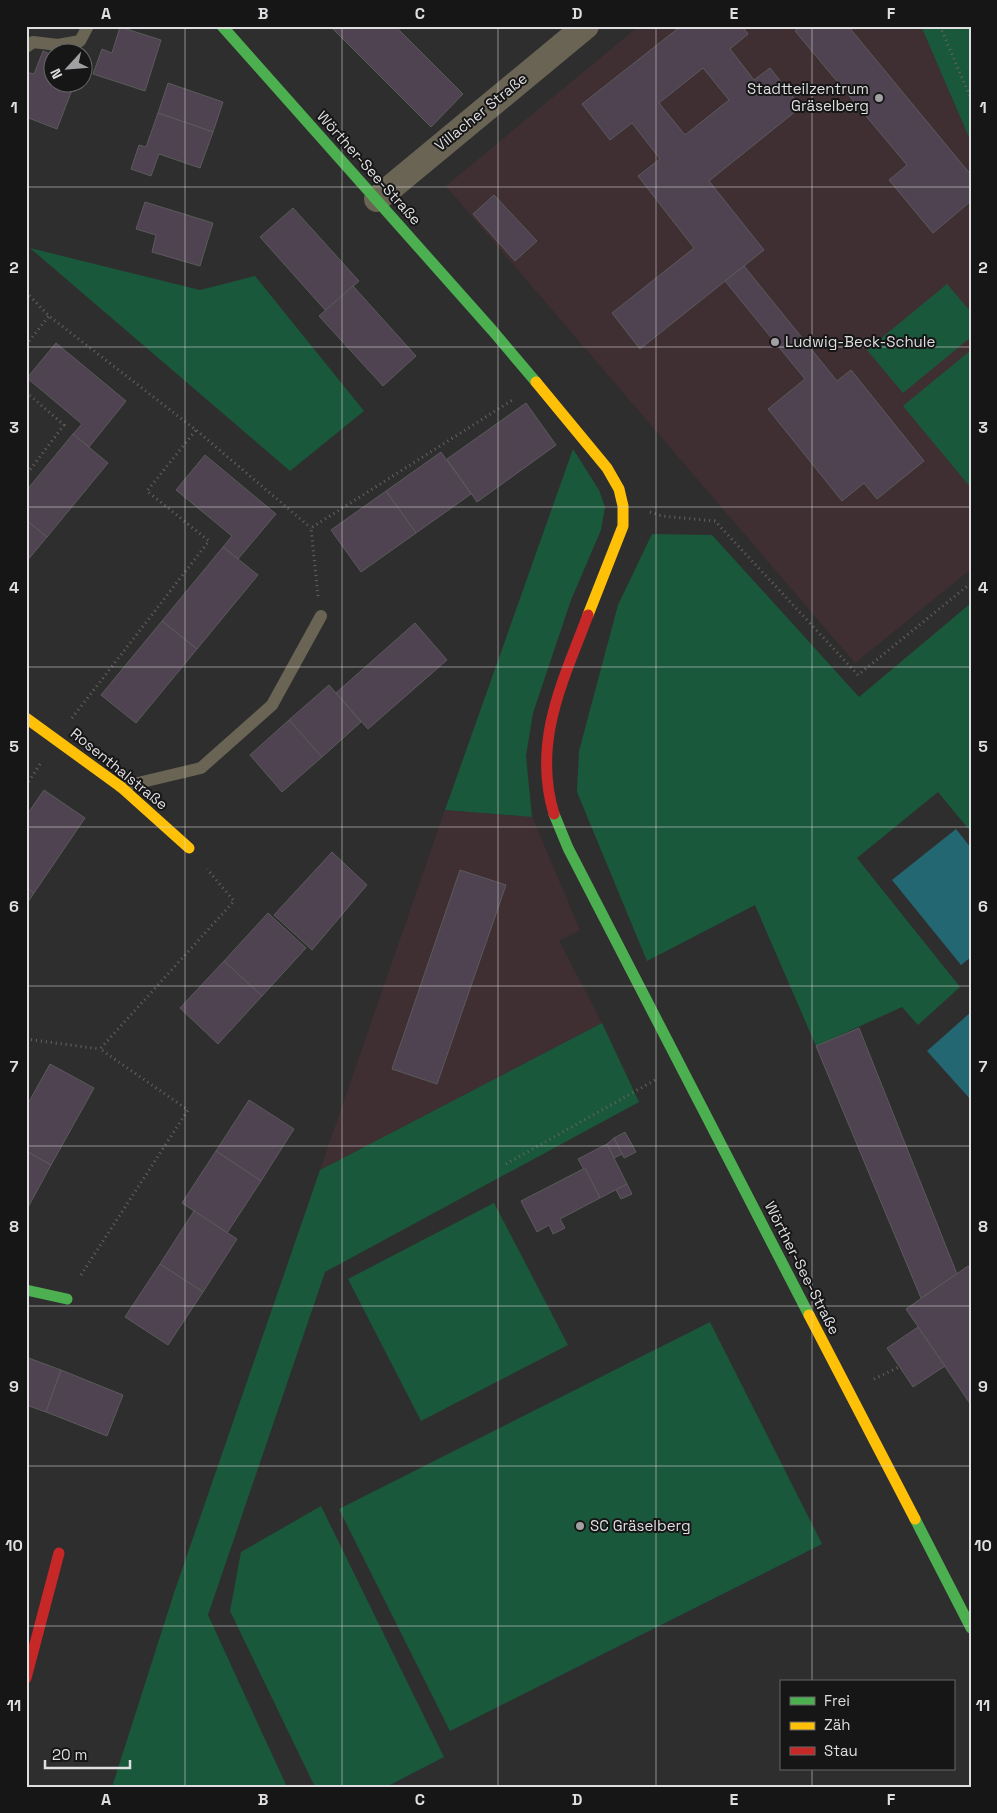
<svg xmlns="http://www.w3.org/2000/svg" width="997" height="1813" font-family="'Space Grotesk',sans-serif">
<style>
.education{fill:#402f32}
.green{fill:#19583b}
.water{fill:#236773}
.building{fill:#4f4351;stroke:#5b5a5b;fill-rule:evenodd}
.lines{fill:none;stroke-linecap:round;stroke-linejoin:round}
.path{stroke:#68645a;stroke-width:3;stroke-dasharray:1 4;stroke-linecap:butt}
.lane{stroke:#6a6454;stroke-width:12}
.street{stroke:#6a6454;stroke-width:26}
.fast{stroke:#4caf50;stroke-width:11}
.slow{stroke:#ffc107;stroke-width:11}
.jam{stroke:#c62828;stroke-width:11}
.grid{fill:none;stroke:#dfdee0;stroke-width:1;stroke-opacity:0.55}
.poi-dot{fill:#a1a0a2;stroke:#171617;stroke-width:2}
.labels{text-anchor:middle;stroke-width:4;stroke-linejoin:round;paint-order:stroke}
.poi-label{font-size:15px;fill:#dfdee0;stroke:#171617;text-anchor:start}
.street-label{font-size:15px;fill:#dfdee0;stroke:#171617}
.neatline{fill:none;stroke:#dfdee0;stroke-width:2}
.grid-label{font-size:16px;text-anchor:middle;font-weight:bold;fill:#dfdee0}
</style>
<rect width="100%" height="100%" fill="#2f2e2f"/>
<g class="education">
<path d="M639,26H921L971,142V569L855,663L446,186Z"/>
<path d="M445,810L532,817L580,930L559,941L602,1023L320,1170Z"/>
</g>
<g class="green">
<path d="M921,26H971V142Z"/>
<path d="M30,248L200,290L255,276L364,411L290,471Z"/>
<path d="M947,284L971,312V337L903,393L867,350Z"/>
<path d="M971,350V488L903,406Z"/>
<path d="M573,449L599,490L605,507L601,530L571,600L533,713L526,756L532,817L445,810Z"/>
<path d="M652,534L712,535L859,697L971,603V832L938,792L857,858L960,987L918,1025L902,1007L816,1046L755,905L647,961L577,792L579,751L618,605Z"/>
<path d="M602,1023L639,1102L325,1272L208,1615L287,1787H112L174,1593L320,1170Z"/>
<path d="M494,1203L568,1345L421,1421L348,1279Z"/>
<path d="M710,1322L822,1544L450,1731L339,1509Z"/>
<path d="M321,1506L444,1757L386,1787H315L230,1611L241,1552Z"/>
</g>
<g class="water">
<path d="M956,829L971,848V957L961,965L892,880Z"/>
<path d="M971,1012V1100L927,1051Z"/>
</g>
<g class="building">
<path d="M330,26H395L463,94L431,127Z"/>
<path d="M681,26H742L748,34L730,49L754,80L770,68L801,107L709,181L764,250L640,349L612,313L694,248L638,176L660,159L632,123L610,140L582,104ZM703,68L729,100L685,135L659,103Z"/>
<path d="M801,26H848L971,175V201L933,233L889,180L907,165L795,31Z"/>
<path d="M120,27L161,40L145,91L93,74L102,49L112,53Z"/>
<path d="M43,51L52,55V82H75L57,129L26,117V72L34,74Z"/>
<path d="M168,83L223,102L213,132L158,113Z"/>
<path d="M158,113L213,132L200,168L159,154L151,176L131,169L139,145L146,147Z"/>
<path d="M494,195L537,241L515,261L473,214Z"/>
<path d="M145,202L213,223L200,266L152,252L156,235L136,229Z"/>
<path d="M293,208L359,281L326,311L260,237Z"/>
<path d="M744,266L837,381L851,370L924,461L877,499L864,483L842,501L768,409L805,379L725,281Z"/>
<path d="M353,286L416,356L383,386L319,316Z"/>
<path d="M56,343L126,401L89,447L73,434L82,424L27,378Z"/>
<path d="M526,403L556,445L477,502L447,459Z"/>
<path d="M73,434L108,463L47,537L26,520V491Z"/>
<path d="M441,452L471,494L416,533L386,491Z"/>
<path d="M205,455L276,514L238,559L223,547L232,536L176,490Z"/>
<path d="M386,491L416,533L361,572L331,530Z"/>
<path d="M26,520L47,537L26,562Z"/>
<path d="M223,547L258,575L197,649L162,621Z"/>
<path d="M162,621L197,649L136,723L101,695Z"/>
<path d="M415,623L447,660L368,729L336,693Z"/>
<path d="M329,685L361,722L322,757L289,720Z"/>
<path d="M289,720L322,757L282,792L250,755Z"/>
<path d="M44,790L85,818L34,893L26,887V816Z"/>
<path d="M332,852L367,885L312,950L274,915Z"/>
<path d="M460,870L506,885L437,1084L392,1069Z"/>
<path d="M26,887L34,893L26,905Z"/>
<path d="M268,913L306,948L262,996L224,961Z"/>
<path d="M224,961L262,996L218,1044L180,1008Z"/>
<path d="M859,1028L957,1274L921,1298L816,1046Z"/>
<path d="M50,1064L94,1088L51,1165L26,1151V1107Z"/>
<path d="M249,1100L294,1129L261,1181L216,1151Z"/>
<path d="M625,1132L636,1152L624,1158L614,1138Z"/>
<path d="M614,1138L622,1154L614,1158L607,1144Z"/>
<path d="M607,1144L627,1184L600,1198L578,1159Z"/>
<path d="M26,1151L51,1165L26,1211Z"/>
<path d="M216,1151L261,1181L227,1233L182,1203Z"/>
<path d="M585,1168L600,1198L560,1219L565,1228L553,1234L549,1225L537,1232L521,1201Z"/>
<path d="M627,1184L632,1194L621,1199L616,1190Z"/>
<path d="M194,1211L237,1239L203,1292L160,1264Z"/>
<path d="M160,1264L203,1292L168,1345L125,1317Z"/>
<path d="M968,1266L971,1270V1405L906,1309Z"/>
<path d="M918,1327L945,1366L913,1387L887,1348Z"/>
<path d="M26,1357L61,1370L46,1412L26,1405Z"/>
<path d="M61,1370L123,1395L107,1436L46,1412Z"/>
</g>
<g class="lines">
<g class="path">
<path d="M940,26L971,99"/>
<path d="M26,292L49,316L196,430L311,528"/>
<path d="M26,345L49,316"/>
<path d="M26,392L64,425L26,475"/>
<path d="M650,512L662,516L715,521L858,675L971,583"/>
<path d="M318,596L311,528L514,399"/>
<path d="M72,718L209,541L147,491L196,430"/>
<path d="M26,786L40,764"/>
<path d="M26,1039L100,1049"/>
<path d="M506,1164L657,1079"/>
<path d="M81,1275L188,1110L100,1049L234,901L207,869"/>
<path d="M874,1379L899,1367"/>
</g>
<g class="lane">
<path d="M26,47L33,42L58,45L80,41L88,26"/>
<path d="M121,787L201,768L272,705L321,616"/>
</g>
<path class="street" d="M377,199L586,26"/>
<g class="fast">
<path d="M222,26L492,330L536,382"/>
<path d="M554,814L568,848L809,1315"/>
<path d="M26,1290L67,1299"/>
<path d="M915,1519L971,1628"/>
</g>
<g class="slow">
<path d="M536,382L607,468L619,489L623,506V526L588,615"/>
<path d="M26,718L121,787L189,848"/>
<path d="M809,1315L915,1519"/>
</g>
<g class="jam">
<path d="M554,814C532,742 563,681 588,615"/>
<path d="M26,1678L59,1553"/>
</g>
</g>
<path class="grid" d="M185,26V1787M342,26V1787M498,26V1787M656,26V1787M812,26V1682M26,187H971M26,347H971M26,507H971M26,667H971M26,827H971M26,986H971M26,1146H971M26,1306H971M26,1466H971M26,1626H971M812,1769V1787"/>
<g class="poi-dot">
<circle cx="879" cy="98" r="5"/>
<circle cx="775" cy="342" r="5"/>
<circle cx="580" cy="1526" r="5"/>
</g>
<g class="labels">
<g class="poi-label">
<text x="869" y="94" text-anchor="end">Stadtteilzentrum<tspan x="869" dy="17">Gräselberg</tspan></text>
<text x="785" y="347">Ludwig-Beck-Schule</text>
<text x="590" y="1531">SC Gräselberg</text>
</g>
<g class="street-label">
<text transform="translate(481 112) rotate(-39)" y="5">Villacher Straße</text>
<text transform="translate(369 168) rotate(48)" y="5">Wörther-See-Straße</text>
<text transform="translate(119 769) rotate(39)" y="5">Rosenthalstraße</text>
<text transform="translate(802 1268) rotate(63)" y="5">Wörther-See-Straße</text>
</g>
</g>
<rect width="997" height="1813" fill="none" stroke="#171617" stroke-width="55"/>
<rect x="780" y="1680" width="175" height="90" fill="#171617" stroke="#676667"/>
<rect x="790" y="1697" width="25" height="8" fill="#4caf50" stroke="#676667"/>
<text x="824" y="1706" font-size="15" fill="#dfdee0">Frei</text>
<rect x="790" y="1722" width="25" height="8" fill="#ffc107" stroke="#676667"/>
<text x="824" y="1730" font-size="15" fill="#dfdee0">Zäh</text>
<rect x="790" y="1747" width="25" height="8" fill="#c62828" stroke="#676667"/>
<text x="824" y="1756" font-size="15" fill="#dfdee0">Stau</text>
<g transform="translate(68 68) rotate(244)"><circle r="24" fill="#171617" stroke="#676667"/>
<path d="M0-4L9 19L0 12L-9 19Z" fill="#a1a0a2"/>
<text y="-8" font-size="14" font-weight="bold" text-anchor="middle" fill="#dfdee0">N</text>
</g>
<path d="M45 1760v8h85v-8" fill="none" stroke="#dfdee0" stroke-width="2.5"/>
<text x="52" y="1760" font-size="15" fill="#dfdee0" stroke="#171617" stroke-width="4" paint-order="stroke">20 m</text>
<rect x="28" y="28" width="942" height="1758" class="neatline"/>
<g class="grid-label">
<text x="106" y="19">A</text>
<text x="263" y="19">B</text>
<text x="420" y="19">C</text>
<text x="577" y="19">D</text>
<text x="734" y="19">E</text>
<text x="891" y="19">F</text>
<text x="14" y="113">1</text>
<text x="983" y="113">1</text>
<text x="14" y="273">2</text>
<text x="983" y="273">2</text>
<text x="14" y="433">3</text>
<text x="983" y="433">3</text>
<text x="14" y="593">4</text>
<text x="983" y="593">4</text>
<text x="14" y="752">5</text>
<text x="983" y="752">5</text>
<text x="14" y="912">6</text>
<text x="983" y="912">6</text>
<text x="14" y="1072">7</text>
<text x="983" y="1072">7</text>
<text x="14" y="1232">8</text>
<text x="983" y="1232">8</text>
<text x="14" y="1392">9</text>
<text x="983" y="1392">9</text>
<text x="14" y="1551">10</text>
<text x="983" y="1551">10</text>
<text x="14" y="1711">11</text>
<text x="983" y="1711">11</text>
<text x="106" y="1805">A</text>
<text x="263" y="1805">B</text>
<text x="420" y="1805">C</text>
<text x="577" y="1805">D</text>
<text x="734" y="1805">E</text>
<text x="891" y="1805">F</text>
</g>
</svg>
